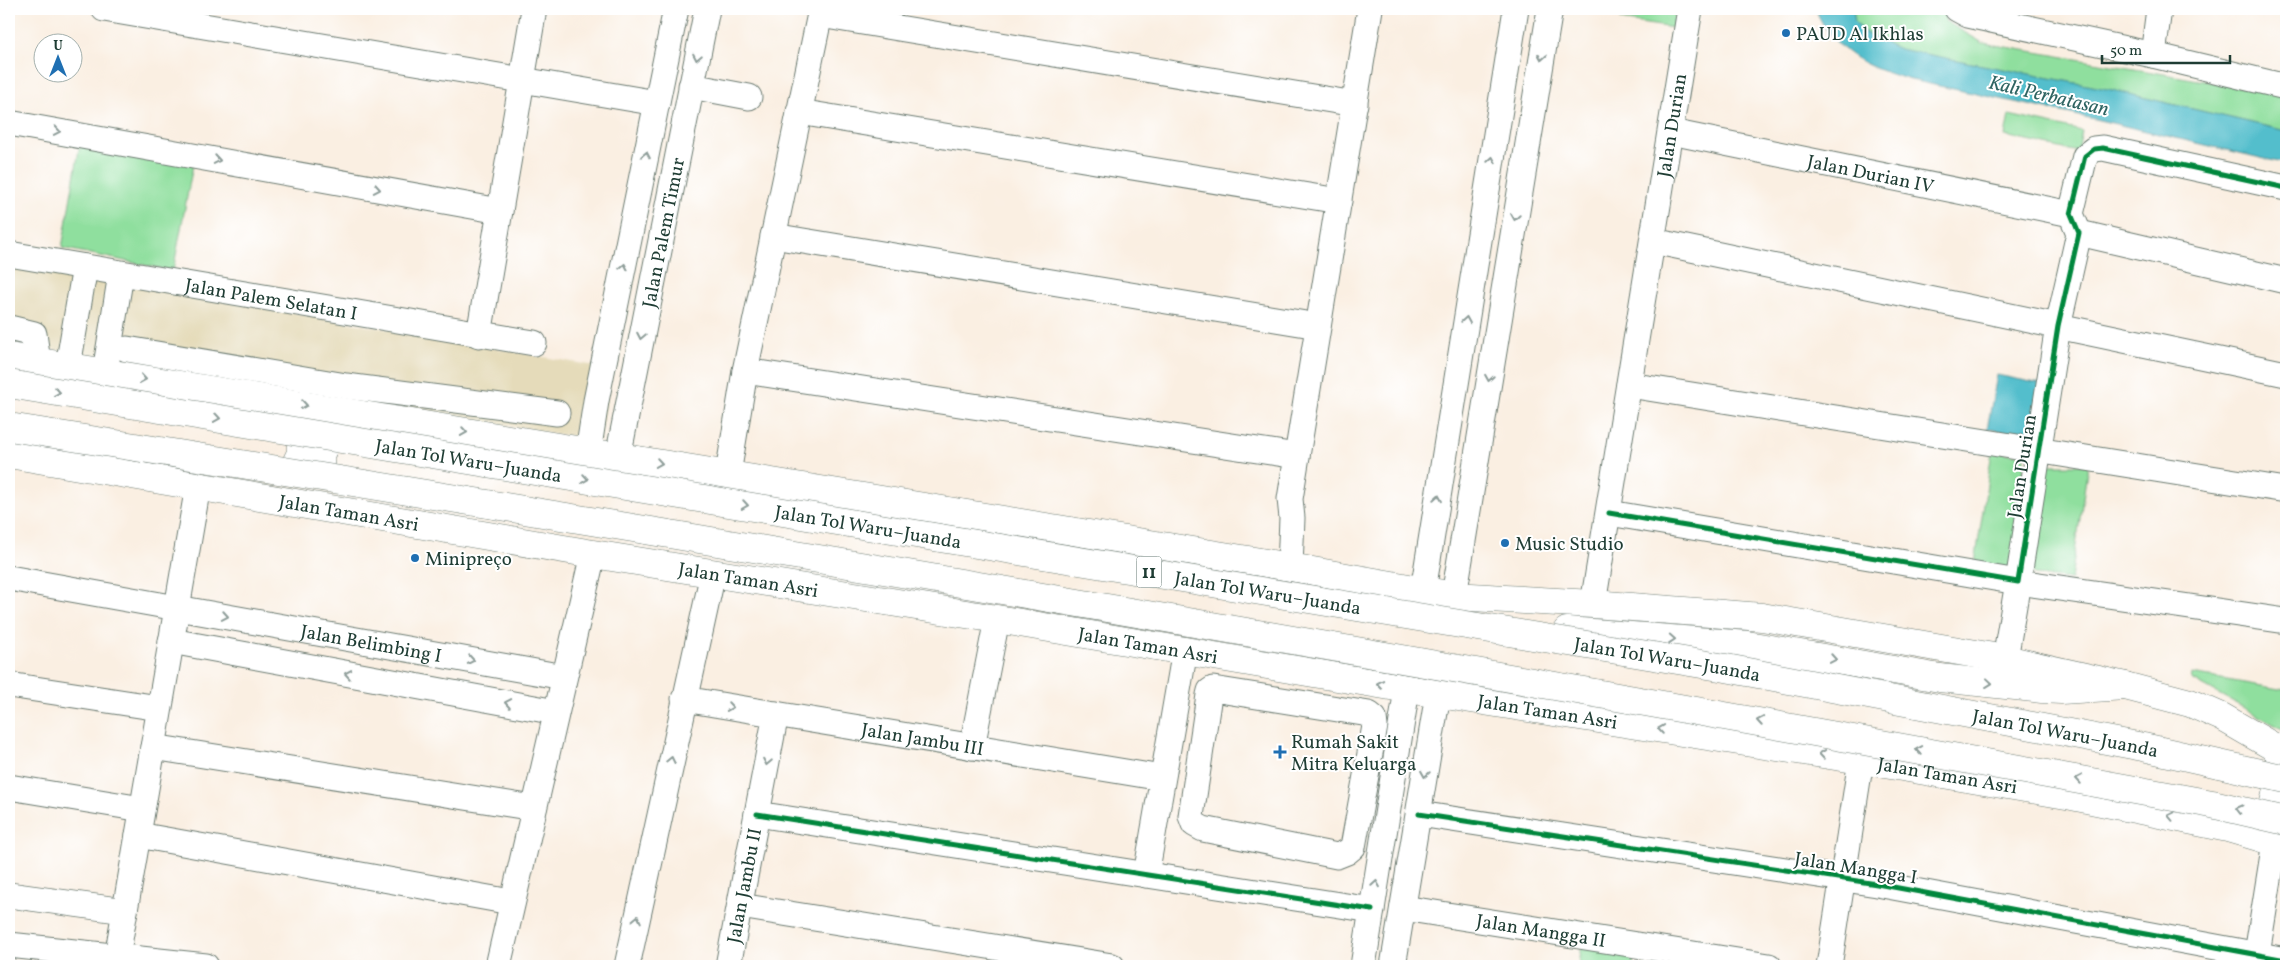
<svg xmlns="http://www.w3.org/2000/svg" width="2295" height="975" font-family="Vollkorn,serif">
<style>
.built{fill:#e5dbba}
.green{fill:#8fdf9e;stroke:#578e69}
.water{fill:#52becc;stroke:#387e80}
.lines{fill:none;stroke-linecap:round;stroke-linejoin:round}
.minor-casing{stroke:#6c7b71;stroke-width:27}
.major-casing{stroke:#6c7b71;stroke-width:29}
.highway-casing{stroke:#6c7b71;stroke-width:29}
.minor{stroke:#fff;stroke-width:25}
.major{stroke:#fff;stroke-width:28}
.highway{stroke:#fff;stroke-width:28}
.highway-bridge-casing{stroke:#6c7b71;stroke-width:29;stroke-linecap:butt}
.highway-bridge{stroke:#fff;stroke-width:28}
.cycleway-casing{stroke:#fff;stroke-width:8}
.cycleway{stroke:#00873e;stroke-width:5}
.oneway{stroke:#8f9e9a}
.poi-dot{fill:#1f6fb2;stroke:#fff;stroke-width:2}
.labels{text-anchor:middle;stroke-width:4;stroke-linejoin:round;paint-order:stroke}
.shield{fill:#fff;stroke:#627771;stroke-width:1}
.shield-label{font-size:18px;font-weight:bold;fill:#1f3d34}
.poi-label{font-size:19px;fill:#1f3d34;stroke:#fff;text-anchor:start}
.street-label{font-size:19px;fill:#1f3d34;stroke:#fff}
.water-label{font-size:20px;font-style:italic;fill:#2e6462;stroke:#fff}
</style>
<rect width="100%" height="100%" fill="#fff"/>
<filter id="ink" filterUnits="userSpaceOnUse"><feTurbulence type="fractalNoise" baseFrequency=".02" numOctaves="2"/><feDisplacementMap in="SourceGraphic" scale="10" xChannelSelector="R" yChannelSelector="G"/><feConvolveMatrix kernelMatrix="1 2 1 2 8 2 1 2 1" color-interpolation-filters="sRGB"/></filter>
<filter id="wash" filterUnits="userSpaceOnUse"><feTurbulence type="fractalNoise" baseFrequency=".0096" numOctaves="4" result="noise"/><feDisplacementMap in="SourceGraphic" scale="20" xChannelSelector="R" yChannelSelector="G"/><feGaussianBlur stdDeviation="1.12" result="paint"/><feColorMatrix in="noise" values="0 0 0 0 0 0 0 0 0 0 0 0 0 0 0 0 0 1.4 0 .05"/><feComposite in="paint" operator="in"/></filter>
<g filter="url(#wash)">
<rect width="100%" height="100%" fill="#faefe2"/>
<path class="built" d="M9,263L612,369L600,441L9,342Z"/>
<g class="green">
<path d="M1614,9H1676L1673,28L1620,20L1621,10Z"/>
<path d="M1853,9H1946L1945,21L1983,43L2286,95V131L2112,90L1899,49L1864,32L1855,22Z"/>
<path d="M2009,115L2082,131L2078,152L2005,136Z"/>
<path d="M81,138L194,160L173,271L62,248Z"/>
<path d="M1992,451L2025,456L2014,563L2003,569L1975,563Z"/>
<path d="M2044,465H2088L2071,579L2036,575L2029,569Z"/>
<path d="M2192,674L2285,690L2286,685V731L2191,679Z"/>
<path d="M1581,944L1635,951L1633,966H1578Z"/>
</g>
<g class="water">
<path d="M1816,9H1853L1855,22L1864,32L1899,49L2112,90L2286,131V164L2099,120L1911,80C1879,71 1850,61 1829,33C1824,26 1818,17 1816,9Z"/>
<path d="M1997,375L2041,384L2032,436L1987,429Z"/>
</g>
</g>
<g filter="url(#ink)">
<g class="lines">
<g class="minor-casing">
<g id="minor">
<path d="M104,9L657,103"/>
<path d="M1957,9L1968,15L2153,55L2286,87"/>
<path d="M820,15L1355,104"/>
<path d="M2153,55L2159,9"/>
<path d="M691,86L749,97"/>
<path d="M799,112L1339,201"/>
<path d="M9,123L500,211"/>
<path id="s1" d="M1671,132L2071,214"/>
<path d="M2079,233L2286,281"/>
<path d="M773,236L1318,326"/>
<path d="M1653,241L2286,374"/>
<path id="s2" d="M9,254L534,343"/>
<path d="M9,328L34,334L38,362"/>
<path d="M479,335L534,9"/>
<path d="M127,349L346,386L557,413"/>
<path d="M68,366L85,267"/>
<path d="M745,371L1297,456"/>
<path d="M105,372L121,274"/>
<path d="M1629,385L2286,490"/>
<path d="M588,453L596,401L676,9"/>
<path id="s3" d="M618,457L707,9"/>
<path d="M728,474L745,371L821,9"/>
<path d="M1609,513L2018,582L2058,326L2079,233L2071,214L2085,156L2094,149L2103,148L2286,188"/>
<path d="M1290,567L1292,518L1290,499L1370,9"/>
<path id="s4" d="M9,578L564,677"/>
<path d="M1423,591L1516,9"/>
<path d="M1454,596L1550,9"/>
<path id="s5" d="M1593,604L1690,9"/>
<path d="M171,641L556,712"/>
<path d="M2005,659L2018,582L2286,621"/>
<path d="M9,685L159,708"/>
<path d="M1213,689L1369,714L1374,718L1375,726L1353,847L1347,852L1337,856L1203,829L1194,824L1191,816L1209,695L1210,691Z"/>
<path id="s6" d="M684,699L1162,778"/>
<path d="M153,747L534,808"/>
<path d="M972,747L997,619"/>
<path d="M9,787L142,809"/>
<path d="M757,814L1372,910"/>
<path d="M1419,814L1877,884L2286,960"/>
<path d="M138,835L511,902"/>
<path d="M1146,875L1185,650"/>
<path d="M9,895L125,911"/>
<path d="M740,906L1112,966"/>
<path id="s7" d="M1403,908L1769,966"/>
<path d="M9,945L206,966"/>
<path d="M117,957L198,486"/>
<path d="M498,966L593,554"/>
<path d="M627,966L713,573"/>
<path id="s8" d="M728,966L776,714"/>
<path d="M1363,966L1407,689"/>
<path d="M1393,966L1438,694"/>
<path d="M1829,966L1861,760"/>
<path d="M2255,966L2275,842"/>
</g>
</g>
<g class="major-casing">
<g id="major">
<path d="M9,357L1290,567L1454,596L1593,604L1762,617L2005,659L2125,686L2190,703L2222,717L2286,754"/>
<path id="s9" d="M9,454L593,554L997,619L1414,690L1861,760L2072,796L2228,828L2286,845"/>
<path d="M2262,838C2273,809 2281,785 2280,754"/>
</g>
</g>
<g class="highway-casing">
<g id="highway">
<path d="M292,472L301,453V432"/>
<path d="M324,477C317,458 319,454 330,437"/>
<path d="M1567,631L1747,645L1940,678L2042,689L2061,690L2125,686"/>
</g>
</g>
<use href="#minor" class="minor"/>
<use href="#major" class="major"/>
<use href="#highway" class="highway"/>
<g class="highway-bridge-casing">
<g id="highway-bridge">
<path id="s10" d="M9,384L1726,668L2143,747L2286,779"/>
<path d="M9,427C745,543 1479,670 2212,804L2286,821"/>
</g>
</g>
<use href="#highway-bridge" class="highway-bridge"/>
<g class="cycleway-casing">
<g id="cycleway">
<path d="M1609,513L2018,582L2058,326L2079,233L2071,214L2085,156L2094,149L2103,148L2286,188"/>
<path d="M757,814L1372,910"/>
<path d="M1419,814L1877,884L2286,960"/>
</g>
</g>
<use href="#cycleway" class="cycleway"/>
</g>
<defs><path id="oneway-chevron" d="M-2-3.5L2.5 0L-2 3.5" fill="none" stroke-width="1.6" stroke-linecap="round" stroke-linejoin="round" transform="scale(1.25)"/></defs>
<g class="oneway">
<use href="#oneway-chevron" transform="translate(697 57) rotate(101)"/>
<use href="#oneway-chevron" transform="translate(1542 57) rotate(99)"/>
<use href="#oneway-chevron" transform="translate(57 131) rotate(10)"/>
<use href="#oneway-chevron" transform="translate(646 155) rotate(-79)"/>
<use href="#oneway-chevron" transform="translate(217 160) rotate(10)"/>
<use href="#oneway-chevron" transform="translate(1492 160) rotate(-81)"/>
<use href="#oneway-chevron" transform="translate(377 189) rotate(10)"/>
<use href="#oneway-chevron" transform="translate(1515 217) rotate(99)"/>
<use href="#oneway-chevron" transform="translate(624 267) rotate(-79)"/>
<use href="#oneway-chevron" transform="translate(1466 320) rotate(-81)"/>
<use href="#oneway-chevron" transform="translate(641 336) rotate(101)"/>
<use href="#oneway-chevron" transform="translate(1489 378) rotate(99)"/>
<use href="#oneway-chevron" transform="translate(143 379) rotate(9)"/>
<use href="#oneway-chevron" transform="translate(57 392) rotate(9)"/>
<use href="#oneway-chevron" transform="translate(304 405) rotate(9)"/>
<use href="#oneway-chevron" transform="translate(217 418) rotate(9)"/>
<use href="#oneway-chevron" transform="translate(464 432) rotate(9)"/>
<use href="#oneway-chevron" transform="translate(659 463) rotate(9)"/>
<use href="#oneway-chevron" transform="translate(585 479) rotate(9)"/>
<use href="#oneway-chevron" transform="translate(1438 498) rotate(-81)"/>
<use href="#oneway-chevron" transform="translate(745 505) rotate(9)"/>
<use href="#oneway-chevron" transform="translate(225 616) rotate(10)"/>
<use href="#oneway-chevron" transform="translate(1672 639) rotate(4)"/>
<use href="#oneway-chevron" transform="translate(1833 659) rotate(10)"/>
<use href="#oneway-chevron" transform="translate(471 660) rotate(10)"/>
<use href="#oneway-chevron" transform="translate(348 674) rotate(-170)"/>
<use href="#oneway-chevron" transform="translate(1989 683) rotate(6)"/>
<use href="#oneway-chevron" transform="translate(1380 684) rotate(-170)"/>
<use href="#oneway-chevron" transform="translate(508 703) rotate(-170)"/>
<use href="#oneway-chevron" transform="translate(730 707) rotate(9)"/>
<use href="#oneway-chevron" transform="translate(1760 721) rotate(-170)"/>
<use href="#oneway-chevron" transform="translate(1661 729) rotate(-171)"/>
<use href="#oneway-chevron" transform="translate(1919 750) rotate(-170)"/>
<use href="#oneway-chevron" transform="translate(1822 754) rotate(-171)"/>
<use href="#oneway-chevron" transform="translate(671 760) rotate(-78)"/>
<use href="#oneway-chevron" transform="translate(767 762) rotate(101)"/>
<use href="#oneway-chevron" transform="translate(1425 774) rotate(99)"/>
<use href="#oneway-chevron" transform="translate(2079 779) rotate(-170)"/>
<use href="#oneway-chevron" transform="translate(2239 809) rotate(-166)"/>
<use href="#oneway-chevron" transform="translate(2171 816) rotate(-168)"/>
<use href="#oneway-chevron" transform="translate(1376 884) rotate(-81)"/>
<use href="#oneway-chevron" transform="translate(637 919) rotate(-78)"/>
</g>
</g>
<g class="poi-dot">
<circle cx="1786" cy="33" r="5"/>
<circle cx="1505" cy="543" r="5"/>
<circle cx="415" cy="558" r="5"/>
<path d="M1277.5 744.5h5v5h5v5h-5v5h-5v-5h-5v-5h5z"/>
</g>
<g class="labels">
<rect class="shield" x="1136.5" y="556.5" width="25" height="31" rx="4"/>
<g class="shield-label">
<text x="1149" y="578">11</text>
</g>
<g class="poi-label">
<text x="1796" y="40">PAUD Al Ikhlas</text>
<text x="1515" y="550">Music Studio</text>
<text x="425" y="565">Minipreço</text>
<text x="1291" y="748">Rumah Sakit<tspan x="1291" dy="22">Mitra Keluarga</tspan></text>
</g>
<g class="street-label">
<text dy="7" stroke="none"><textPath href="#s5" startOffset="485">Jalan Durian</textPath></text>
<text dy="7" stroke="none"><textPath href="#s1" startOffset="204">Jalan Durian IV</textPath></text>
<text dy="7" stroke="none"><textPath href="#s3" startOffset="229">Jalan Palem Timur</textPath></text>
<text dy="7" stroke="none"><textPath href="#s2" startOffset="266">Jalan Palem Selatan I</textPath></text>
<text dy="7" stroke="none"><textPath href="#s10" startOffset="466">Jalan Tol Waru–Juanda</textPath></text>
<text transform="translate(2021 466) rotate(-81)" y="7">Jalan Durian</text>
<text dy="7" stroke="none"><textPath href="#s9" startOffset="345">Jalan Taman Asri</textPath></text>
<text dy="7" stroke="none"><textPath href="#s10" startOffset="871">Jalan Tol Waru–Juanda</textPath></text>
<text dy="7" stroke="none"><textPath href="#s9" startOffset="750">Jalan Taman Asri</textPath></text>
<text dy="7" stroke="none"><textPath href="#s10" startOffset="1276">Jalan Tol Waru–Juanda</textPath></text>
<text dy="7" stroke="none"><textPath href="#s4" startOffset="368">Jalan Belimbing I</textPath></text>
<text dy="7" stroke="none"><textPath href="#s9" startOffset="1155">Jalan Taman Asri</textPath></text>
<text dy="7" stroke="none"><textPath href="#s10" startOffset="1681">Jalan Tol Waru–Juanda</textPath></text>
<text dy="7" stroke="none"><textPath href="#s9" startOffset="1560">Jalan Taman Asri</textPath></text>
<text dy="7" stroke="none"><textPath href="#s10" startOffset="2086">Jalan Tol Waru–Juanda</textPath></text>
<text dy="7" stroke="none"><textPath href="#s6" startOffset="242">Jalan Jambu III</textPath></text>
<text dy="7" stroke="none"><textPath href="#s9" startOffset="1965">Jalan Taman Asri</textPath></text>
<text transform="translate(1856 867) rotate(9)" y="7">Jalan Mangga I</text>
<text dy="7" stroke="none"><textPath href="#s8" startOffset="82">Jalan Jambu II</textPath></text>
<text dy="7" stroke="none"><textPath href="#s7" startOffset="140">Jalan Mangga II</textPath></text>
</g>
<g class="water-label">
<text transform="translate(2049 95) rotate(13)" y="7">Kali Perbatasan</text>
</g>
</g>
<rect width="2295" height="975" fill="none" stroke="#fff" stroke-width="30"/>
<g transform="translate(58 58)"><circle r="24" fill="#ffffff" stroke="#a5b1ae"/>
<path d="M0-4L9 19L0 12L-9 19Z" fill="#1f6fb2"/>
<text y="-8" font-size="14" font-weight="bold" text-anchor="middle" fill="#1f3d34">U</text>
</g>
<path d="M2102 55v8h128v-8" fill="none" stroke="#1f3d34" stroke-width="2.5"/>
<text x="2110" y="55" font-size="15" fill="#1f3d34" stroke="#ffffff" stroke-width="4" paint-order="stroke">50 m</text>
</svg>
